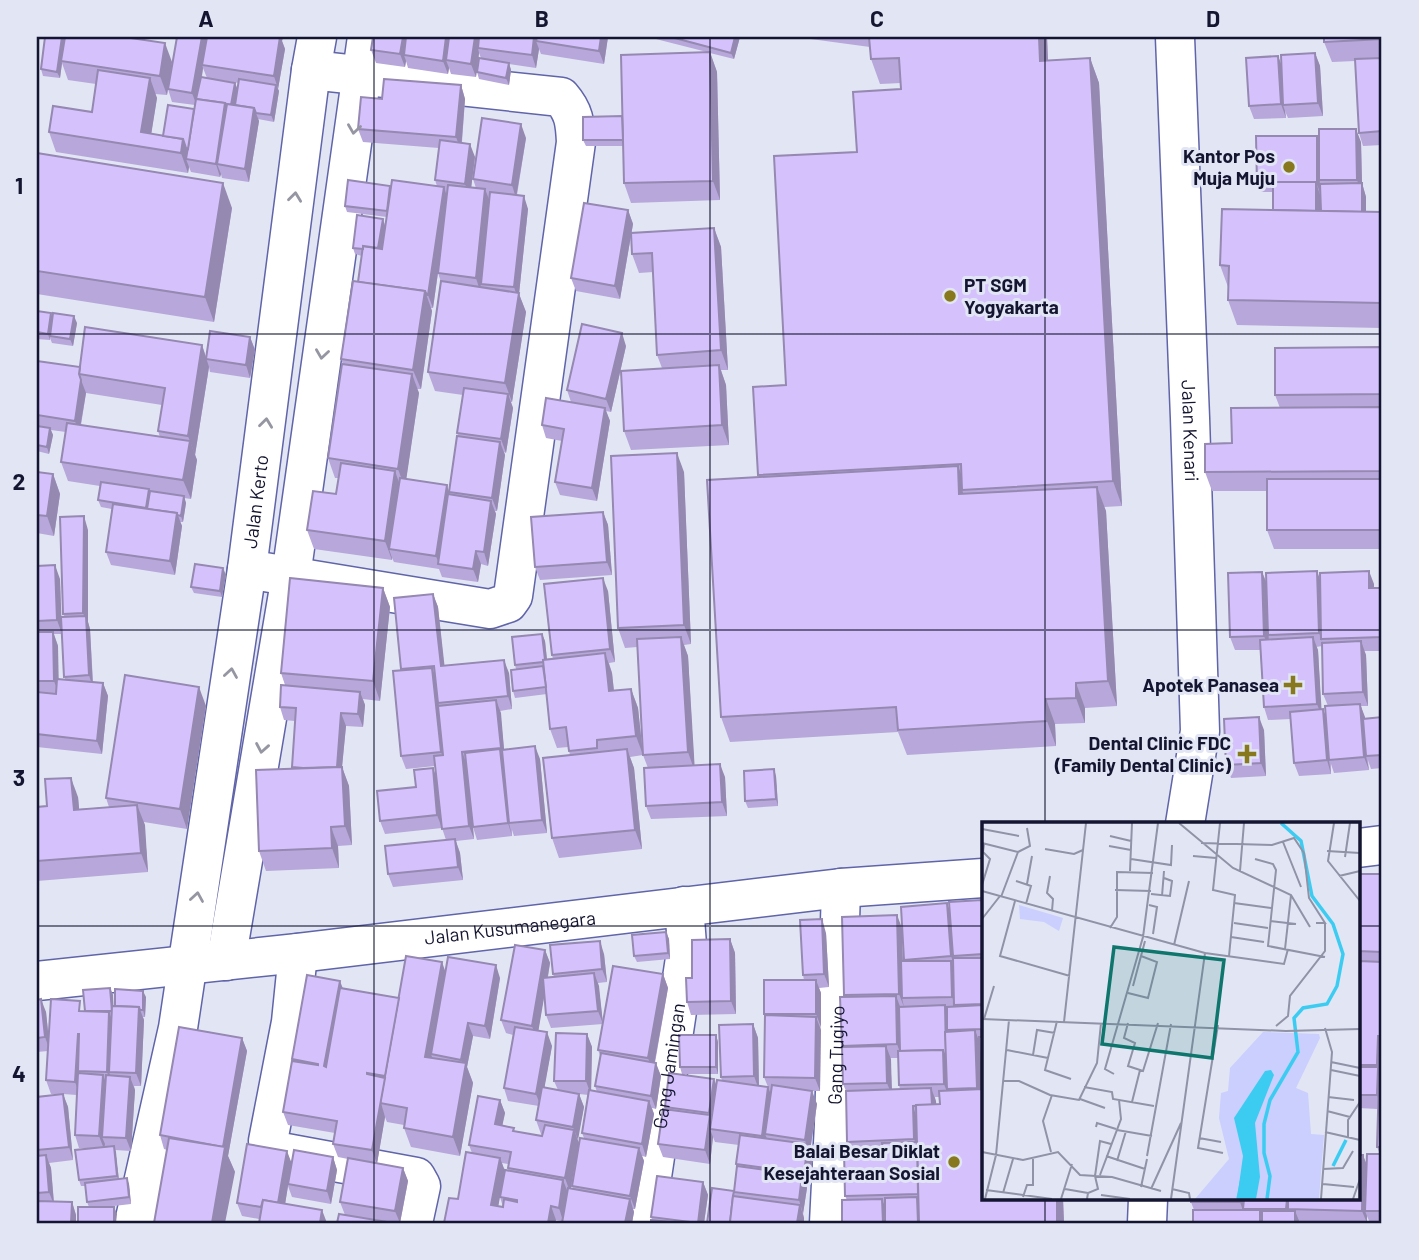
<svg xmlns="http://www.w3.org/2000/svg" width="1419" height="1260" font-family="Barlow,sans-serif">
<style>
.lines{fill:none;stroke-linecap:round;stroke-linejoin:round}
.minor-casing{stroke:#6064a8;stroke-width:41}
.major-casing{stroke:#6064a8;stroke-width:41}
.minor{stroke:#fff;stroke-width:38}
.major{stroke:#fff;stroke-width:38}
.wall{fill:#b7a7da;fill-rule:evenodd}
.shaded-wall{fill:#9588b1}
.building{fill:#d5c2fd;stroke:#9588b1;stroke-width:2}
.oneway{stroke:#9596a2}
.grid{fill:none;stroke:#141530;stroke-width:2;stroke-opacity:0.55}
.poi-dot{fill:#87781d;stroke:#e2e5f4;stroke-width:2.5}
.labels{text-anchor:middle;stroke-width:6;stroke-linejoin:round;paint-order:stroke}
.poi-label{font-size:19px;font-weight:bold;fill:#141530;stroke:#e2e5f4;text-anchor:end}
.street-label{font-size:19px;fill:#141530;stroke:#e2e5f4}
.inset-river{fill:none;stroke:#3dccf1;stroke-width:3.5}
.inset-road{fill:none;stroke:#9092a6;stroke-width:2}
.view{fill:#0f766e;fill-opacity:0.15;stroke:#0f766e;stroke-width:3.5}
.inset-edge{fill:none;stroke:#141530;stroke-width:3.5}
.neatline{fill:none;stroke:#141530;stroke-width:2.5}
.grid-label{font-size:23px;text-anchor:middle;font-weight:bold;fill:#141530}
</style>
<rect width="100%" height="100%" fill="#e2e5f4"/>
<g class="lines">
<g class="minor-casing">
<g id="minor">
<path d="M247,569L490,609L508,603L513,596L576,142C575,122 574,112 561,97L311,70"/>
<path d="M298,953L291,1022L268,1141L270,1148L275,1151L416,1177L421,1186L413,1223"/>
<path d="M226,961L291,576L367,37"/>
<path id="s1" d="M134,1223L178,1028L247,569L311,70L317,37"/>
<path id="s2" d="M645,1223L687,945L684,906"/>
<path id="s3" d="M829,1223L834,1124L841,888"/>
</g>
</g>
<g class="major-casing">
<g id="major">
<path id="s4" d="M1175,37L1190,418L1200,731L1185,824"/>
<path d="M1358,848L1382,845"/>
<path id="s5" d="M37,981L298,953L841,888L983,878"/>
<path d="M1147,1223L1148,1199"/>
</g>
</g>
<use href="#minor" class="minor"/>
<use href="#major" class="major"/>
</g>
<g class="wall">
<path d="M45,37L172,62L169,81L178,37H283L282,41L285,49L278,89L279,91L274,122L258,119L259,121L249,182L222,178L221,174L220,177L191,172L189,167L188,173L56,152L49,132L92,112L96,84L68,80L62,63L60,78L43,76L41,69ZM203,68L207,78L202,77ZM214,79L239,83L235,105ZM168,89L172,102L195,105L194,109L163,136L151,134L157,98L155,94L167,95Z"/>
<path d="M373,37H608L604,64L541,54L539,49L536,68L509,64L511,70L509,85L479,79L477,72L481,58L479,53L476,77L451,74L449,68L448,74L408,68L406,61L405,67L376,63L371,50Z"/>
<path d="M648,37H740L734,59L710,53L717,72L720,200L631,203L624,183L623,146H586L583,140L622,116L707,52Z"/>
<path d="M796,37H1047L1048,61L1090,58L1099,83L1122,506L1104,507L1106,511L1117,706L1085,708V723L1055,724L1056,746L907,755L898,732L730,742L721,717L759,477L758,475L857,152L901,89V83L880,84L871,59L870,47Z"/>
<path d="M1382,37V145L1363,146L1359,133L1355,61L1332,62L1324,42Z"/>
<path d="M1315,53L1320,66L1323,116L1288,118L1285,111L1286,118L1254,119L1249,106L1278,56L1281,64Z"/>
<path d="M461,85L465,99L462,142L475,157L471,188H476L473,179L526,138L517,195L528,209L519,294L526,312L512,402H511L513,408L506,453L504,452L505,455L497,511H495L496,514L488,566L481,564L478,582L442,577L439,569L394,562L392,558V560L314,549L307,530L336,494L339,478H335L328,458L343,364L341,359L358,282L362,256L355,254L353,248L383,219L385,226L387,217L347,212L345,206L390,186L391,188L437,186L435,180L439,148L363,142L358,129L382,99ZM438,273L441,282L428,372L435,391L463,395L457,433L458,436L449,491L406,479L419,393L417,389H421L432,311L431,308H433Z"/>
<path d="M1319,141L1361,142L1362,183L1366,197V212H1382V328L1237,325L1228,300V287L1220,265L1273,210V192H1259L1257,185Z"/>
<path d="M37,153L232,208L214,322L37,294Z"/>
<path d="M628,210L633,224L620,299L576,291L571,278Z"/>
<path d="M714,228L721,247L728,370H721L726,385L729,445L631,450L624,431L662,368L657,355L653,272L639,273L632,254Z"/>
<path d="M37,311L52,318L77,323L73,346L52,343L50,338V340L37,339Z"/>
<path d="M250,337L255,350L250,378L210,372L209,367L195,455L197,460L191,499L184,498L186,503L183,522H180L182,526L175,575L111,565L106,552L112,509L101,507L98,500L100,486L68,481L61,462L66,432L51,430L53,435L49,454L37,451V361L80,367L202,345L206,357ZM86,393L162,405L158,431L160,437L81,425Z"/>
<path d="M626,346L611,412L606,411L610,421L597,501L560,495L555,482L562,441L546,438L542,425L571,402L567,390Z"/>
<path d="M1382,347V549H1274L1267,530V491H1212L1205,472L1232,443L1280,408L1275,395Z"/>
<path d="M37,472L53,474L60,494L54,536L37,533Z"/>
<path d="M684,472L691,644L684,645L688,656L694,765L725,777L727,816L651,819L646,806L648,768L643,755L637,647L625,648L618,628Z"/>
<path d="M603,512L608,525L612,575L540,580L535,567Z"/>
<path d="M88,530V622L90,629L93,682L103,683L108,696L102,754L37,747V566L60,579L61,617H65L63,614ZM54,634H62L65,679H58V646Z"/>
<path d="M1262,572L1267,583L1320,580L1374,584V588H1382V651H1364L1366,655L1368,706H1361L1365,719L1382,717V768L1371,769L1368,760L1369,770L1334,773L1331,764V774L1299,776L1294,763L1291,719L1268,720L1264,707L1260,650H1235L1230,637ZM1322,646L1323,694L1328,706L1326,718L1323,709H1321L1318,650L1316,647Z"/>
<path d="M226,575L222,597L194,593L191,587Z"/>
<path d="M383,588L390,607L380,701L363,699L365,705L363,727L346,726L342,767L349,786L352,845L338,846L339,868L266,871L259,851L292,769L295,721L284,720L280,707L285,685L281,673Z"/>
<path d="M608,591L615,662L609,663L612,673L614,691L631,689L638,708L643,755L630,757L634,768L642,849L559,858L552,838L570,755L568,747L557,748L550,729L547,694L515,698L513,691L516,669L515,665L542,634L545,641L547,660L553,659L552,655Z"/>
<path d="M433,594L438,607L444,666L509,673L512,709L500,711L504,749L540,759L547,833L514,836L512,830V836L477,840L473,827L474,839L456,841L460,853L463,880L393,887L388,874L446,840L442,828L385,834L380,821L433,768L437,780L435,766L406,769L401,756V669Z"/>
<path d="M206,706L187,829L144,822L148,872L37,881V800V807L47,806L78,797L79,809L109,807L106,798Z"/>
<path d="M1264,730L1266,776L1231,778L1226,765Z"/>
<path d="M776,776L778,806L748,808L745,801Z"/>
<path d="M1358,874H1382V1223H1370L1367,1216V1223H1193L1194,1210L1191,1202L1358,1199L1363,1155L1366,1164L1380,1154L1377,1147L1378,1109L1358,1108Z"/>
<path d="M982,900L983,903V1199H1063L1064,1223H842L847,1200L845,1196L851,1151L847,1142L846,1091L843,1084L842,1046L844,995L903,961H905L904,960L950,910ZM890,1058H898L899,1085L900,1089H892ZM935,1097H939L940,1104L936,1105Z"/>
<path d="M666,932L669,939L670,959L637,962L634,956Z"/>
<path d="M826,933L829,987L819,988L821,993L820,1091H810L817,1104L810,1151L813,1157L809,1186H806L807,1188L803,1213L804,1218V1223H707L734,1191L737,1167L736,1164L739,1145L715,1142L713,1137L710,1164L663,1157L658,1144L665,1109V1107L716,1086L722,1081L721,1077L753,1024L758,1038L759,1086L768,1087L764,1077V1014L804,980L803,975Z"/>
<path d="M730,939L735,953L736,1014L691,1015L687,1002L692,978Z"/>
<path d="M545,950L550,963L548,977H554L553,974L604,954L607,982L598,983L603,1023L663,974L668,988L655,1063L661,1076L656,1109L652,1108L654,1114L646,1157L642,1156L644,1161L635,1209H633L634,1212L632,1223H562V1221L556,1220L555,1223H444L458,1199L472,1153L469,1145L500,1100L505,1113L502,1125L515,1131L542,1136L543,1134H541L536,1120L539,1106L508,1101L504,1088L513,1035L506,1033L501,1020ZM544,995L546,1015L551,1028L603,1024L598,1050L601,1058L595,1086L597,1092L591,1091L592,1047L587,1034L554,1081L558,1090L544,1088L552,1046L538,1031ZM579,1094L589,1095L582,1133L584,1138L572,1186L573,1189H571L579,1143L577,1140L584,1107ZM502,1163L508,1164V1170H504ZM500,1193V1197L503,1207L498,1206Z"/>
<path d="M445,973L500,978L490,1039L473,1036L467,1067L473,1083L460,1156L411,1147L404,1128V1125L387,1122L385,1117L377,1163L403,1168L408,1181L400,1223H394L345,1215L340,1202L348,1159L338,1157L333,1144L335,1133L288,1125L283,1112L293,1061L292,1059L343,988L399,998Z"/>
<path d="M110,988L113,995V1006L146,997L145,1017H143L144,1020L141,1086H134L135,1090L131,1151L115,1150L119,1179L129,1184L131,1204L105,1207L117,1214L89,1207L87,1202L85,1186H81L79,1180L90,1148H79L75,1135L77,1095L63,1094L68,1107L73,1160L49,1163L51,1168L54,1202H72L76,1215L37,1223V1097L61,1094H51L46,1080L48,1051L37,1052V1000L46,1012L49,1040L85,1011Z"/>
<path d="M716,1035L718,1042V1074H682L680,1067Z"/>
<path d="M242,1038L247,1051L228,1156L235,1172L164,1149L160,1135Z"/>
<path d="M333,1157L337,1170L331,1204L292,1197L288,1186L285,1204L259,1219L242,1216L237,1203L291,1162Z"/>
<path d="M703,1182L708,1195L704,1223H651L652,1220L651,1217Z"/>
</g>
<g class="shaded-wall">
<path d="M62,37H66L61,61L62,63L60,78L57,72Z"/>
<path d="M202,37H208L202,65L203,68L197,106L192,93Z"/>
<path d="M278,37H283L282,41L285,49L278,89L274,76Z"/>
<path d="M403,37H410L404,55L406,61L405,67L400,54Z"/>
<path d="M446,37H453L446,60L449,68L448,74L443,61Z"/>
<path d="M475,37H482L478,48L479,53L476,77L471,64Z"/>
<path d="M534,37H540L536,41L539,49L536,68L532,55Z"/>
<path d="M601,37H608L604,64L599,51Z"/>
<path d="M735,37H740L734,59L731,53Z"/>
<path d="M1039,37H1047L1049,86L1040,61Z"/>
<path d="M165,43L172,62L167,95L160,76Z"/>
<path d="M710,52L717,72L720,200L713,181Z"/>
<path d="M1315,53L1320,66L1323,116L1318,103Z"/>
<path d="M1278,56L1283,69V105L1285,111L1286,118L1281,104Z"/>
<path d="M1090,58L1099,83L1122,506L1113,481Z"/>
<path d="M509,63L511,70L509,85L506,78Z"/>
<path d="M150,78L157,98L149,148L141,132Z"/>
<path d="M235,83L238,90L233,114L231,108Z"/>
<path d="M276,85L279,91L274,122L271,115Z"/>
<path d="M461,85L465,99L461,150L456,137Z"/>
<path d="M225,103L230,116L217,164L221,174L220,177L216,164Z"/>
<path d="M254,108L259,121L249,182L245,169Z"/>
<path d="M521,124L526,138L516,198L512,185Z"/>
<path d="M1356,129L1361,142L1362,183L1366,197V232L1362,218V193L1357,180Z"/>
<path d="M1317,136L1319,143L1320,192L1317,185Z"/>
<path d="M183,139L190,158L186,159L189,167L188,173L181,153Z"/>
<path d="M470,144L475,157L470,197L465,184Z"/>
<path d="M1316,182L1320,195L1321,232L1316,219Z"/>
<path d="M223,183L232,208L214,322L205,297Z"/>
<path d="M444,187L448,200L433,308L428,295Z"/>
<path d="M485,189L490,202L480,291L476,278Z"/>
<path d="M524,196L528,209L519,294L526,312L512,402L505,383L518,299L514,287Z"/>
<path d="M628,210L633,224L620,299L615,286Z"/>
<path d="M383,219L385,226L380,258L378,252Z"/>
<path d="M714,228L721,247L728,370L721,350Z"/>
<path d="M425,291L432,311L421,389L413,370Z"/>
<path d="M51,313L53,320L50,336V340L48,334Z"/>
<path d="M74,316L77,323L73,346L70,339Z"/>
<path d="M622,333L626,346L611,412L606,399Z"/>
<path d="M250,337L255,350L250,378L246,365Z"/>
<path d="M202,345L209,367L195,455L188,436Z"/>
<path d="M719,365L726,385L729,445L722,425Z"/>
<path d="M412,374L419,393L405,488L398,469Z"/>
<path d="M81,380L86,393L79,434L75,421Z"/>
<path d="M508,394L513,408L506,453L501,439Z"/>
<path d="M605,408L610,421L597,501L592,488Z"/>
<path d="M50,428L53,435L49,454L47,447Z"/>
<path d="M190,441L197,460L191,499L183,480Z"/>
<path d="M500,442L505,455L497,511L492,498Z"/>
<path d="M677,453L684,472L691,644L684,625Z"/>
<path d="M958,466L967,489L962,490L968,505L959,494Z"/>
<path d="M395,471L402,491L389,549L392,558V560L385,541Z"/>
<path d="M53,474L60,494L54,536L47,516Z"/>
<path d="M447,485L451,499L439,564L436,556Z"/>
<path d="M1097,487L1106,511L1117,706L1108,681Z"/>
<path d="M184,496L186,503L183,522L181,516Z"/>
<path d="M491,501L496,514L488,566L484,552Z"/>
<path d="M603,512L608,525L612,575L607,562Z"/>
<path d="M177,513L182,526L175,575L170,561Z"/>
<path d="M84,516L88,530V622L90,629L93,689L89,675L86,621L83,613Z"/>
<path d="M476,551L481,564L478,582L473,569Z"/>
<path d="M55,565L60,579L62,634L57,620Z"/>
<path d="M223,568L226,575L222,597L220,591Z"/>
<path d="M1317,571L1322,585L1321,639L1324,646L1319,633Z"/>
<path d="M1369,571L1374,584V601L1369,588Z"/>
<path d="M1262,572L1267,585L1269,649L1264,636Z"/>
<path d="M603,578L608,591L615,662L610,649Z"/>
<path d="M383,588L390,607L380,701L373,681Z"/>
<path d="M433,594L438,607L446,679L441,666Z"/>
<path d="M53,632L58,646L59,694L54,681Z"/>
<path d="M542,634L545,641L548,669L545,662Z"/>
<path d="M681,637L688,656L695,772L688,752Z"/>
<path d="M1313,637L1318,650L1322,717L1317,704Z"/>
<path d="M1361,641L1366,655L1368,706L1363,692Z"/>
<path d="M605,653L612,673L616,711L609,691Z"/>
<path d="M504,660L509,673L512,709L508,696Z"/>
<path d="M432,668L437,681L438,703L440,707L446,765L441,752Z"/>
<path d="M103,683L108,696L102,754L97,741Z"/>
<path d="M1076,683L1085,708V723L1076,698Z"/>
<path d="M199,687L206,706L187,829L180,809Z"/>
<path d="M631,689L638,708L643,755L636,736Z"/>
<path d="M360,692L365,705L363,727L358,714Z"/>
<path d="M1046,699L1055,724L1056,746L1047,721Z"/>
<path d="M496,700L501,713L505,761L501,748Z"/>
<path d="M1360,704L1365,717L1368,756H1366L1369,770L1364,757Z"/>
<path d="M1323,709L1328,722L1329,760L1331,774L1327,760Z"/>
<path d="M341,713L346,726L342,767L349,786L352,845L345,826L336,771Z"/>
<path d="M1259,717L1264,730L1266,776L1261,763Z"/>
<path d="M535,746L540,759L547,833L542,820Z"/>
<path d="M500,749L505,763L509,823L512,836L508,823Z"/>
<path d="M627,749L634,768L642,849L635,830Z"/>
<path d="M462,752L467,765L474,839L469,826Z"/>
<path d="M720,764L725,777L727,816L722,802Z"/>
<path d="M433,768L438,782L442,828L437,815Z"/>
<path d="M774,769L776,776L778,806L776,799Z"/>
<path d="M71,778L78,797L81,829L74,810Z"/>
<path d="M137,805L145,825L148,872L141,853Z"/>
<path d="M331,827L338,846L339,868L332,848Z"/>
<path d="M455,839L460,853L463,880L458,867Z"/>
<path d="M947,903L952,916L953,956L956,970L951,956Z"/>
<path d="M897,915L902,928L904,998H902L904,1007L899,994Z"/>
<path d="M822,919L826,933L829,987L824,974Z"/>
<path d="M666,932L669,939L670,959L668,953Z"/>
<path d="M730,939L735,953L736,1014L731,1001Z"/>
<path d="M600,941L604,954L607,982L602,969Z"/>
<path d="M545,950L550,963L537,1039L532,1026Z"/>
<path d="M951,961L956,974L955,1004L952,997Z"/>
<path d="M442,962L449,982L431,1054L434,1063L425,1057Z"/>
<path d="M496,965L500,978L490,1039L485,1026Z"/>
<path d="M594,973L599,986L603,1024L598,1011Z"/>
<path d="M663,974L668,988L653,1071L648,1058Z"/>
<path d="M816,980L821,993V1027L816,1014Z"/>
<path d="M340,981L345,994L329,1080L324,1066Z"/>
<path d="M110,988L113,995L114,1018L112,1011Z"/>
<path d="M143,991L146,997L145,1017L143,1010Z"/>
<path d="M896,996L901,1009L902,1058L897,1044Z"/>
<path d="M41,999L46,1012L50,1051L45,1037Z"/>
<path d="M139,1007L144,1020L141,1086L136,1073Z"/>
<path d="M109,1012L114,1025L109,1072L112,1080V1085L107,1072Z"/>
<path d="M816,1017L821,1030L820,1091L815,1078Z"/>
<path d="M468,1023L473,1036L467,1067L473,1083L460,1156L453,1137L465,1069L461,1060Z"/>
<path d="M753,1024L758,1038L759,1090L754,1076Z"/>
<path d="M975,1030L980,1044L982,1102L977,1088Z"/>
<path d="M547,1032L552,1046L541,1107L536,1094Z"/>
<path d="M78,1034L83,1047L78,1071L81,1078L80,1095L75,1082Z"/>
<path d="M587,1034L592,1047L591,1095L586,1081Z"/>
<path d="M716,1035L718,1042V1074L716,1067Z"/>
<path d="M1378,1036L1382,1047V1078L1377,1065Z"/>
<path d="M242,1038L247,1051L228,1156L235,1172L225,1223H212L223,1147Z"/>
<path d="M886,1046L891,1059L892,1096L887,1083Z"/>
<path d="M943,1050L948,1063L949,1097L944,1084Z"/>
<path d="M656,1063L661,1076L656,1109L651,1096Z"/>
<path d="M1378,1067L1382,1080V1109L1377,1095Z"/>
<path d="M103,1075L108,1088L102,1137L105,1144L104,1149L99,1136Z"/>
<path d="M130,1077L135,1090L131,1151L126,1138Z"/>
<path d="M714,1079L719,1092L714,1126L709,1113Z"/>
<path d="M768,1087L773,1100L765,1134L768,1141L766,1149L762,1136Z"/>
<path d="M931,1088L936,1101L937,1118L932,1105Z"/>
<path d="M812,1091L817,1104L810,1151L813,1157L809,1186L804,1173L807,1146L805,1140Z"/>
<path d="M63,1094L68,1107L73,1160L69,1147Z"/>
<path d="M579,1094L584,1107L578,1140L573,1127Z"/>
<path d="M500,1100L505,1113L500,1137L495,1124Z"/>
<path d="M649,1101L654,1114L646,1157L642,1144Z"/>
<path d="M381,1103L385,1117L377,1164L372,1150Z"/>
<path d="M913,1106L917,1119V1148L914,1139Z"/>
<path d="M710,1115L714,1129H710L713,1137L710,1164L705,1150Z"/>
<path d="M574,1130L579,1143L570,1192L565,1178Z"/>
<path d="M114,1146L116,1152L119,1182L117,1176Z"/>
<path d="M639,1148L644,1161L635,1209L630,1196Z"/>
<path d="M287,1151L292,1164L288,1184V1186L282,1223L277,1210Z"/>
<path d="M46,1155L51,1168L54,1205L49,1192Z"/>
<path d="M1363,1155L1368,1168L1365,1211L1367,1216V1223L1362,1211Z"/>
<path d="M333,1157L337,1170L331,1204L327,1191Z"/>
<path d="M500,1158L505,1171L496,1218L491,1205Z"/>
<path d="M403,1168L408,1181L400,1223L395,1211Z"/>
<path d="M802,1175L807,1188L803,1214L799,1200Z"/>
<path d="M127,1178L129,1184L131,1204L129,1197Z"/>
<path d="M563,1180L568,1193L563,1221L559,1208Z"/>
<path d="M703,1182L708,1195L704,1223H698Z"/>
<path d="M630,1199L634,1212L632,1223H625Z"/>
<path d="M882,1199L887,1212V1223H883Z"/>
<path d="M1057,1199H1063L1064,1223H1057Z"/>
<path d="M1240,1199H1247L1243,1209L1247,1218V1222L1240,1202Z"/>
<path d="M72,1202L76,1215V1223H71Z"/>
<path d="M800,1205L804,1218V1223H797Z"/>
<path d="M551,1206L556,1220L555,1223H548Z"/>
<path d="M114,1207L117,1214L116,1223H114Z"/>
<path d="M322,1210L327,1223H320Z"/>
<path d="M1295,1211L1300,1223H1295Z"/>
</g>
<g class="building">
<path d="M45,37H62L57,72L41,69Z"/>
<path d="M65,37H124L165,43L160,76L61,61Z"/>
<path d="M177,37H202L192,93L168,89Z"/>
<path d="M207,37H280L274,76L202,65Z"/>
<path d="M373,37H403L400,54L371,50Z"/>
<path d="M406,37H446L443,61L404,55Z"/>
<path d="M449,37H475L471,64L446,60Z"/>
<path d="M479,37H534L532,55L478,48Z"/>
<path d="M537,37H601L599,51L536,41Z"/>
<path d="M671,37H735L731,53Z"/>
<path d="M869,37H1039L1040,61L1090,58L1113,481L962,490L961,464L758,475L753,387L786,385L774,156L857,152L853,92L901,89L899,58L871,59Z"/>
<path d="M1324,37H1382V39L1324,42Z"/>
<path d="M710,52L713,181L624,183L621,55Z"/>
<path d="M1315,53L1318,103L1283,105L1281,55Z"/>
<path d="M1278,56L1281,104L1249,106L1246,58Z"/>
<path d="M479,58L509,63L506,78L477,72Z"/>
<path d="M1382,58V131L1359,133L1355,59Z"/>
<path d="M98,70L150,78L141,132L183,139L181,153L49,132L53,106L92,112Z"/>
<path d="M201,77L235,83L231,105L227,104V107L225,103L196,99Z"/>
<path d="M239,79L276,85L271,115L256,113L254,108L235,105Z"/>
<path d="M384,79L461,85L456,137L358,129L361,97L382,99Z"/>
<path d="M196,99L225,103L216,164L186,159Z"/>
<path d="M227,104L254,108L245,169L217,164Z"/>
<path d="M168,105L194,109L188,149L186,148L183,139L163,136Z"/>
<path d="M622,116L623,140H583V117Z"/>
<path d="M482,118L521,124L512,185L473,179Z"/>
<path d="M1319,129H1356L1357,180H1319Z"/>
<path d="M1256,136H1317V185L1316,182H1273V185H1257Z"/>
<path d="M440,140L470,144L465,184L435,180Z"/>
<path d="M37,153L223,183L205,297L37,271Z"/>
<path d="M348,180L390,186L387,211L345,206Z"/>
<path d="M392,180L444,187L428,295H427L425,291L358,282L363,246L382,249Z"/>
<path d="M1273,182H1316V211L1273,210Z"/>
<path d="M1362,183V212L1321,211L1320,184Z"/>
<path d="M448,185L485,189L476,278L438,273Z"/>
<path d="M490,192L524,196L514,287L481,284Z"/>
<path d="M584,203L628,210L615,286L571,278Z"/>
<path d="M1222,209L1382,212V303L1228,300L1229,266L1220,265Z"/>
<path d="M357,215L383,219L378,248L363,246V249L353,248Z"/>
<path d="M714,228L721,350L657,355L652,253L632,254L631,233Z"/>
<path d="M353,281L425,291L413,370L341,359Z"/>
<path d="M441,281L519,293L505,383L428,372Z"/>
<path d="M37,311L51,313L48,334L37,332Z"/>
<path d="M53,313L74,316L70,339L50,336Z"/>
<path d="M582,324L622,333L606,399L567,390Z"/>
<path d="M85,327L202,345L188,436L158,431L165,388L79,374Z"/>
<path d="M210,331L250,337L246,365L206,359Z"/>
<path d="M1382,347V394L1275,395V348Z"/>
<path d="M37,361L80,367L79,374L81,380L75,421L37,415Z"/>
<path d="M342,364L412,374L398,469L328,458Z"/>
<path d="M719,365L722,425L624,431L621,371Z"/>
<path d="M464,388L508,394L501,439L457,433Z"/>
<path d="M546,398L605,408L592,488L555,482L564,429L542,425Z"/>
<path d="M1382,407V471L1205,472V444L1232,443L1231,408Z"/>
<path d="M67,423L190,441L183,480L61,462Z"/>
<path d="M37,426L50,428L47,447L37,445Z"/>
<path d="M457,436L500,442L492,498L449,492Z"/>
<path d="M677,453L684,625L618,628L611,456Z"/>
<path d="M341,463L395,471L385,541L307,530L313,491L336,494Z"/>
<path d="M958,466L959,494L1097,487L1108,681L1076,683V698L1046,699L1047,721L898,730L896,707L721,717L707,480Z"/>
<path d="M37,472L53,474L47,516L37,515Z"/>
<path d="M400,478L447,485L436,556L389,549Z"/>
<rect x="1267" y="479" width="115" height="51"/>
<path d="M101,482L149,489L146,508L98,500Z"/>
<path d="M150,491L184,496L181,516L177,515V513L147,509Z"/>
<path d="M448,494L491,501L484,552L476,551L473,569L438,564Z"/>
<path d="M113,504L177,513L170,561L106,552Z"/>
<path d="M603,512L607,562L535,567L531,517Z"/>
<path d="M84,516L83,613L63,614L60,517Z"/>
<path d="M195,564L223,568L220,591L191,587Z"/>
<path d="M55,565L57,620L37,621V566Z"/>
<path d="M1317,571L1319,633L1268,635L1266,573Z"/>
<path d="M1369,571V588H1382V637L1321,639L1320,573Z"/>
<path d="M1262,572L1264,636L1230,637L1228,573Z"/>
<path d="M290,578L383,588L373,681L281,673Z"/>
<path d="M603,578L610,649L552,655L544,584Z"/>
<path d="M433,594L441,666L504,660L508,696L438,703L434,666L401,669L394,598Z"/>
<path d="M86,616L89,675L64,677L61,617Z"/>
<path d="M37,632H53L54,681H37Z"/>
<path d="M542,634L545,660H543V662L515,665L512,637Z"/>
<path d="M681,637L688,752L643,755L637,639Z"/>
<path d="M1313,637L1317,704L1264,707L1260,640Z"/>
<path d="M1361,641L1363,692L1323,694L1322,643Z"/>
<path d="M605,653L609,691L631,689L636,736L597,740V748L569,751L566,727L550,729L543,660Z"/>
<path d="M543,666L546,687L513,691L511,670Z"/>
<path d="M432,668L441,752L401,756L393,671Z"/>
<path d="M125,675L199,687L180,809L106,798Z"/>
<path d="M57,679L103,683L97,741L37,734V692L56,694Z"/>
<path d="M281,685L360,692L358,714L341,713L337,767L303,768L292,767L296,708L280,707Z"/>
<path d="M496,700L501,748L462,752L469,826L442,829L434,756L443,755L438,706Z"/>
<path d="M1360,704L1364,757L1329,760L1325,706Z"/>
<path d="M1323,709L1327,760L1294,763L1290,712Z"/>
<path d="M1259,717L1261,763L1226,765L1224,719Z"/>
<path d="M1382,717V755L1366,756L1363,719Z"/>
<path d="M535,746L542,820L509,823L502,750Z"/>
<path d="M500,749L508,823L473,827L465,753Z"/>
<path d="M627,749L635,830L552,838L543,758Z"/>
<path d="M720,764L722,802L646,806L644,768Z"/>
<path d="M342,767L345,826L331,827L332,848L259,851L256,770Z"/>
<path d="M433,768L437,815L380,821L377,791L416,787L414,770Z"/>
<path d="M774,769L776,799L745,801L744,771Z"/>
<path d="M71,778L74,810L137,805L141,853L37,861V807L47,806L45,779Z"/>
<path d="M455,839L458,867L388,874L385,846Z"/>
<path d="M1358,874H1382V952L1358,951Z"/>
<path d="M982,900L983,916V954L953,956L949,902Z"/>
<path d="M947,903L951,956L904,960L901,907Z"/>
<path d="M897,915L899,994L844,995L842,917Z"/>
<path d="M822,919L824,974L803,975L800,920Z"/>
<path d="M666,932L668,953L634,956L632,935Z"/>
<path d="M730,939L731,1001L687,1002L686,978H692V940Z"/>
<path d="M600,941L602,969L553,974L550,945Z"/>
<path d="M515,945L545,950L532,1026L501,1020Z"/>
<path d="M406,956L442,962L425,1057L466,1063L453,1137L404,1128L407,1108L380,1103Z"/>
<path d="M448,957L496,965L485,1026L468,1023L461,1060L431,1054Z"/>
<path d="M953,958H983V1004L954,1005Z"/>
<path d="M901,961H951L952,997L902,998Z"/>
<path d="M1358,961L1382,962V1036H1378L1377,1065H1358Z"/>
<path d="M613,966L663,974L648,1058L598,1050Z"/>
<path d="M594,973L598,1011L546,1015L543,978Z"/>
<path d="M307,975L340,981L324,1066L326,1067L340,988L399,998L385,1076L367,1073V1074L385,1078L372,1150L333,1144L337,1121L283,1112L292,1061L318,1065V1064L292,1059Z"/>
<rect x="764" y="980" width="52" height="34"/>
<path d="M110,988L112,1011H85L83,990Z"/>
<path d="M115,989L143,991V1010H140L139,1007L115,1006Z"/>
<path d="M896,996L897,1044L842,1046L840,997Z"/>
<path d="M41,999L45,1037L37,1038V1000Z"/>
<path d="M51,999L80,1001L79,1011L109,1012L107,1072L78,1071L79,1034H78L75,1082L46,1080Z"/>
<path d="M945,1005L946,1054H944L943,1050L900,1051L899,1007Z"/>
<path d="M983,1005V1029L947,1030V1007Z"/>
<path d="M112,1006L139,1007L136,1073L109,1072Z"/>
<path d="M765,1015L816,1017L815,1078L764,1077Z"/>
<path d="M753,1024L754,1076L721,1077L719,1025Z"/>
<path d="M179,1027L242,1038L223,1147L160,1135Z"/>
<path d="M515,1027L547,1032L536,1094L504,1088Z"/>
<path d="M975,1030L977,1088L947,1089L945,1032Z"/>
<path d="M556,1033L587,1034L586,1081H554Z"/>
<path d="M679,1035H716V1067H680Z"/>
<path d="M979,1037H983V1089H981Z"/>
<path d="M1380,1043H1382V1147H1377Z"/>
<path d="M886,1046L887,1083L843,1084L842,1047Z"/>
<path d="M943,1050L944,1084L899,1085L898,1051Z"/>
<path d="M601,1053L656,1063L651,1096L595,1086Z"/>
<path d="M1358,1067H1378L1377,1095H1358Z"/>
<path d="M78,1073L103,1075L99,1136L75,1135Z"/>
<path d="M669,1073L714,1079L709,1113L665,1107Z"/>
<path d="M106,1075L130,1077L126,1138L102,1137Z"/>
<path d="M717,1080L768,1087L762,1136L710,1129Z"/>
<path d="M772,1085L812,1091L805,1140L765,1134Z"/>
<path d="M542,1087L579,1094L573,1127L536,1120Z"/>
<path d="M931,1088L932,1105L913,1106L914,1139L847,1142L846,1091Z"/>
<path d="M983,1089V1199H1057V1223H919L916,1105L940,1104L939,1091Z"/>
<path d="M589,1090L649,1101L642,1144L582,1133Z"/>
<path d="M63,1094L69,1147L37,1150V1097Z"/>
<path d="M478,1096L500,1100L495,1124L514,1128L513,1131L542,1136L545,1125L574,1130L565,1178L508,1168L511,1152L469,1145Z"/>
<path d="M663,1109L710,1115L705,1150L658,1144Z"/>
<path d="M740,1135L808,1144L804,1173L736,1164Z"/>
<path d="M169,1138L225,1147L212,1223H154Z"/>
<path d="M580,1138L639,1148L630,1196L572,1186Z"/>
<path d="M917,1142L918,1194L845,1196L844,1151L883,1150L882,1143Z"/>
<path d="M247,1144L287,1151L278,1203L263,1200L261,1207L237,1203Z"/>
<path d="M114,1146L117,1176L79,1180L75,1150Z"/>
<path d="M294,1150L333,1157L327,1191L288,1184Z"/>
<path d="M466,1152L500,1158L491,1205L503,1207L504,1199L517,1202V1200L500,1197L505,1170L563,1180L559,1208L551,1206L548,1223H444L449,1198L458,1199Z"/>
<path d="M1367,1154H1382V1211H1365Z"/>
<path d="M46,1155L49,1192L37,1193V1156Z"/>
<path d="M1358,1155H1363L1362,1211L1288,1209V1199H1358Z"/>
<path d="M348,1158L403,1168L395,1211L340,1202Z"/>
<path d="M737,1166L802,1175L799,1200L734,1192Z"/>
<path d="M657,1176L703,1182L698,1223L651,1217Z"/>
<path d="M127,1178L129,1197L87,1202L85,1183Z"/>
<path d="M568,1188L630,1199L625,1223H562Z"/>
<path d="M712,1188L734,1191L733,1196L730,1223H707Z"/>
<path d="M733,1196L800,1205L797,1223H741L730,1222Z"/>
<path d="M917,1197L918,1223H885V1198Z"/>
<path d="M882,1199L883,1223H842V1200Z"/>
<rect x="1191" y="1199" width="49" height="3"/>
<path d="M1244,1199H1287L1286,1209H1243Z"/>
<path d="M263,1200L322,1210L320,1223H259Z"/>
<path d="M37,1201L72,1202L71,1223H37Z"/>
<rect x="78" y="1207" width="36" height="16"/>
<rect x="1193" y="1210" width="67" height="13"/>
<rect x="1262" y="1211" width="33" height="12"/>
<path d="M339,1214L388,1222V1223H337Z"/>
<path d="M651,1220L680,1223H651Z"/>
</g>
<defs><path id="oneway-chevron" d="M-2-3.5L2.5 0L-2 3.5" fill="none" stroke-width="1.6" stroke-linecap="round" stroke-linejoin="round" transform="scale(1.75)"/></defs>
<g class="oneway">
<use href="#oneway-chevron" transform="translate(354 129) rotate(98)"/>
<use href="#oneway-chevron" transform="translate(295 197) rotate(-83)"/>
<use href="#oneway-chevron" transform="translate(322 354) rotate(98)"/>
<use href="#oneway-chevron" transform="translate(266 423) rotate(-83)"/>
<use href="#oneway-chevron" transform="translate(231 673) rotate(-81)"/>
<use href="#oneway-chevron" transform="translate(262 748) rotate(100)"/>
<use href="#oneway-chevron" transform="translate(197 897) rotate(-81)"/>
</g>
<path class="grid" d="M374,37V1223M710,37V1223M1045,37V824M37,334H1382M37,630H1382M37,926H983M1358,926H1382M1045,1199V1223"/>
<g class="poi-dot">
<circle cx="1289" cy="167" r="7"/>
<circle cx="950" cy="296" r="7"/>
<path d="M1289.5 674.5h7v7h7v7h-7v7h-7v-7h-7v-7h7z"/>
<path d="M1243.5 743.5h7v7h7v7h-7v7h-7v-7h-7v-7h7z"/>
<circle cx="954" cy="1162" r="7"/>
</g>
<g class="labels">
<g class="poi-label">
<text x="1275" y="163">Kantor Pos<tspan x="1275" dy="22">Muja Muju</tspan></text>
<text x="964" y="292" text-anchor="start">PT SGM<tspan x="964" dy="22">Yogyakarta</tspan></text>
<text x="1279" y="692">Apotek Panasea</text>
<text x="1231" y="750">Dental Clinic FDC<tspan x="1231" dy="22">(Family Dental Clinic)</tspan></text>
<text x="940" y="1158">Balai Besar Diklat<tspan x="940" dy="22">Kesejahteraan Sosial</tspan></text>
</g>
<g class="street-label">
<text dy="7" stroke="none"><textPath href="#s4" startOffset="394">Jalan Kenari</textPath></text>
<text dy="7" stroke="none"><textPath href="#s1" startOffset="732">Jalan Kerto</textPath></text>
<text dy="7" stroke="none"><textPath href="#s5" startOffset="476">Jalan Kusumanegara</textPath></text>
<text dy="7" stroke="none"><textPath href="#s3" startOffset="168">Gang Tugiyo</textPath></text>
<text dy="7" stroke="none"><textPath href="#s2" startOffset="159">Gang Jamingan</textPath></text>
</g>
</g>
<g transform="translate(982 822)">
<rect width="378" height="378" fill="#e2e5f4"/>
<path d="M37,83L81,96L77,109L62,100L38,97ZM281,210L337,212L338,216L314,266L326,271L329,312L342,313L337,377H213L247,337L237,296L239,271L246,269L248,246Z" fill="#cacffe"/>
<path d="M289,248L292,253L273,301L278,355L274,377H255L261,334L252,296L283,249Z" fill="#3dccf1"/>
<path class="inset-river" d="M351,344L364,318M256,377L264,337L258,297L267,283L272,288L266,308L274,345L269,377M285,377L288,354L282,331V302L288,278L316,230L312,196L321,186L345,182L355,164L361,132L351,102L330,74L319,19L299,1"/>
<path class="inset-road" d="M197,1L251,46L309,73L303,127M238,1L231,68L253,73L247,134M352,1L346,39L378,79M0,7L37,14M128,14L149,19M301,20L319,65M0,21L36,30L19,75M219,21L290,23L312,16L322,31L327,76L343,101H334M127,24L149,28M63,27L92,32L101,28M345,29L378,31M36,30L48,24L45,6M211,34L234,36M363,35L368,1M149,37L189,43L190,23M273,37L291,42L294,48L286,124L343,135M148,49L150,1M258,49L262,1M68,54L65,71L71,77L70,89M357,54L378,49M34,59L49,64L44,82M45,62L50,34M0,63L8,37L1,30L2,22M133,68L169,69M0,69L223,131L189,377M169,72L188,74L190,59L182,56M309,73L328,105M180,74L182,49M33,79L18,134L88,154M252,81L289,86M167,83L175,85L171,112M0,97L18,74M288,99L314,102M252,101L286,106M128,106L135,95V50L171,51M249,115L282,120M192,123L207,59M223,131L302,142L306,127M151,164L163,119M146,171L166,176L175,140L159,134M0,197L304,209L378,207M2,197L12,164M75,199L63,248L89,257M82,200L104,1M146,201L142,216L153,221L146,244L161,249L176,201M236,203L216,326L241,331M294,204L306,194L308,174L343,129V101M25,228L66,236M51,233L55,208L73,211M349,240L378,246M349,248L378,254M132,252L123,247L161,115L176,1M21,259H37L68,273L97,278L115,241L119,201M102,265L130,270L131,277L172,284M346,275L372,278M98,277L123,286M150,280L158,248M345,289L368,295M114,305L115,301L134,307M135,308L170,314M343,310L378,318M217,316L239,320M366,316V298L378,280M0,330L41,338L76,330L98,353L130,355L179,369M69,330L61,299L70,273M124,334L163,347M165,334L189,202M135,339L144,309M341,347L361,346L371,329M118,353L139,297L137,278M341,362L372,365M159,365L165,337M83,367L106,371M169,367L199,301M190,367L207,371L208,377M4,368L70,377M21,371L31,337M119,373L148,377M41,375L45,363H51V337M3,377L14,333L27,198M79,377L90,342M105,377L106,371L116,367L113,354L118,319L129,322M339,377L350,230L343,206M371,377L378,357"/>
<path class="view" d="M132,125L242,138L230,236L120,222Z"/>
<rect width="378" height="378" class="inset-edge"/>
</g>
<rect width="1419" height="1260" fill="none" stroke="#e2e5f4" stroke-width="77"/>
<rect x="38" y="38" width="1342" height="1184" class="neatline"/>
<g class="grid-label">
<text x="206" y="27">A</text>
<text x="542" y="27">B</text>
<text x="877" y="27">C</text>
<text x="1213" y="27">D</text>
<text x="19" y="194">1</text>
<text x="19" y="490">2</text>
<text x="19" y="786">3</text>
<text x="19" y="1082">4</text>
</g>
</svg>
